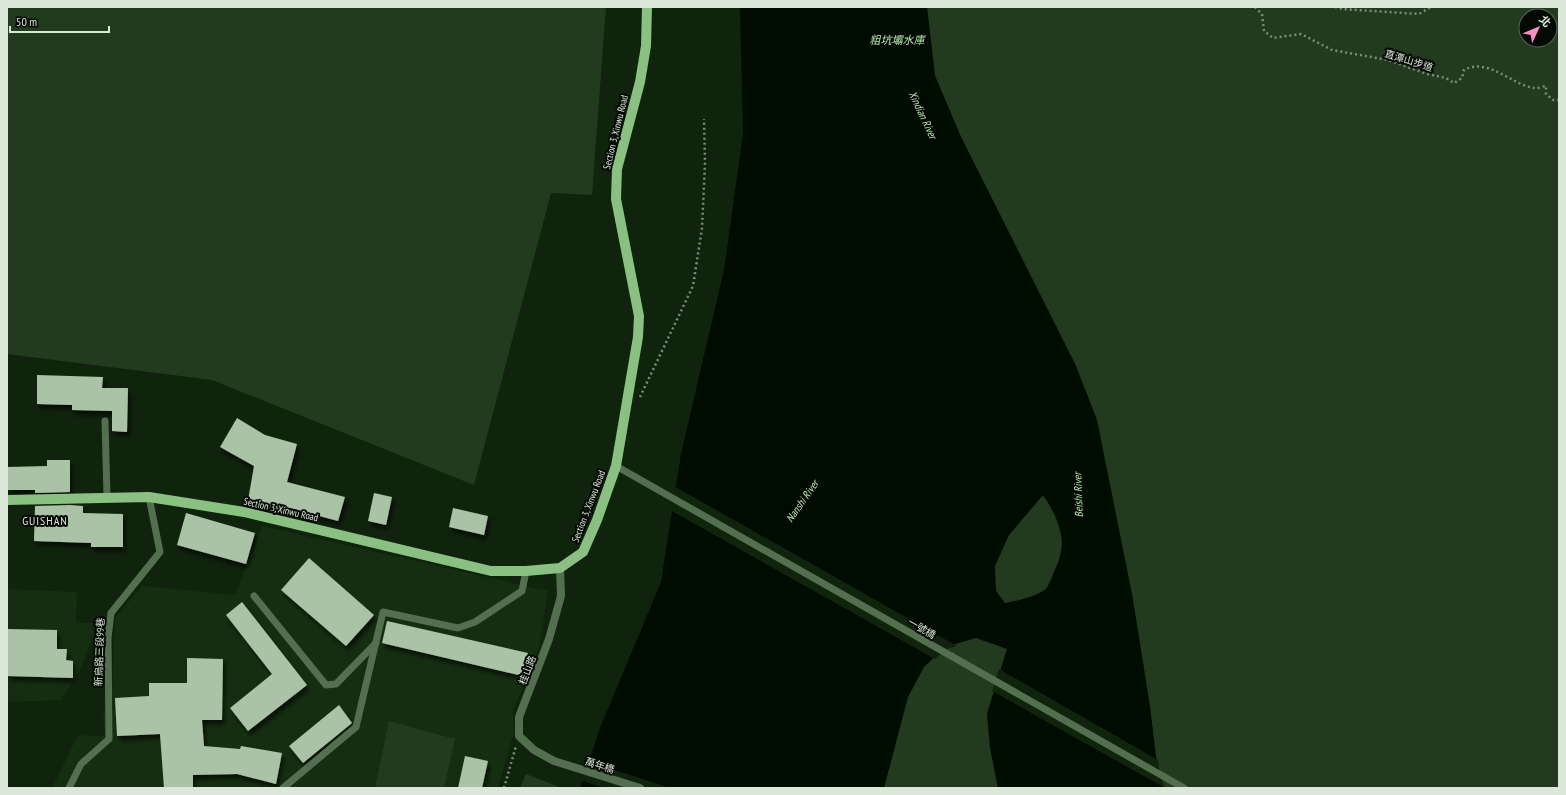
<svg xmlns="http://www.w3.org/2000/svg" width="1566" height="795" font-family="'PT Sans Narrow','Noto Sans TC',sans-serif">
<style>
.built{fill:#152e11}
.green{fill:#223b1e;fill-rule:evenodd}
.water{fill:#000c00;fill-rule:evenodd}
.pier{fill:#10230d}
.building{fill:#aac2a6;filter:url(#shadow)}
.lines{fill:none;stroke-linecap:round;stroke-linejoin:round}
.path{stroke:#7d8d7b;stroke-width:2.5;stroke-dasharray:2 3;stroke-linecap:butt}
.service{stroke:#546e50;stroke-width:7}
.tertiary{stroke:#546e50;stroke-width:8}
.primary{stroke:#8ac081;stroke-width:10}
.labels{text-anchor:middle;stroke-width:4;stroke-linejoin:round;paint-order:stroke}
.street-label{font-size:10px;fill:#dbe8d9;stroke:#040a03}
.water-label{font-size:11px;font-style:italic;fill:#b9eab1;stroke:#040a03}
.quarter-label{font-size:12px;letter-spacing:1px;fill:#dbe8d9;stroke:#040a03}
</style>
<defs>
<filter id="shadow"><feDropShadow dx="2.5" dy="4.5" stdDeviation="2" flood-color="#0009"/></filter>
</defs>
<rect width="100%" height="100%" fill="#10230d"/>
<g class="built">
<path d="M262,526L548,591L539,648L513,711L514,732L498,788H52L78,735L105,736L103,711L114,710L112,695L115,618L142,586L235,595Z"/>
<path d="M7,589L77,592L76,623H92L94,634L78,675L61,700L7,702Z"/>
</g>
<g class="green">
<path d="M7,7H606L592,195L551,193L474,485L212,380L7,354Z"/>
<path d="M927,7H1559V788H1163L1158,774L1150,707L1132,594L1076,366L961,137L935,76ZM1526,16H1550V40H1526Z"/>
<path d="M1044,494L1055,516L1064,544L1058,564L1046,589L1007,649L987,714L990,747L998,788H693Z"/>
<path d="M389,721L455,739L444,788H375Z"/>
<path d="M526,774L562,788H520Z"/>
</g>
<path class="water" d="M740,7H927L935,76L961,137L1076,366L1097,420L1132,594L1150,707L1158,774L1163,788H998L990,747L987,714L1007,649L976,638L945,647L924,667L908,697L884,788H580L600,728L661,582L681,454L724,270L743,134ZM1043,495C1061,522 1069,541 1054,572C1052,577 1050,585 1046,589C1038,596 1016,601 1005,603L996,591L995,566L1009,535Z"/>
<g class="pier">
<path d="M674,486L957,646L946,649L935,659L670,510Z"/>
<path d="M999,669L1158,760L1160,774L1165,788L992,691Z"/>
<path d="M587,761L670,788H604L580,780Z"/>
</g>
<g class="building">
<path d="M37,375L103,377L102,388H128L127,432L112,431V411L72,410V405L37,404Z"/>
<path d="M237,418L265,435L297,444L287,482L345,497L338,521L278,505L277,513L247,506L254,466L220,447Z"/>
<path d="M47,460H70V492L35,493V490H8L7,467L47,466Z"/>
<path d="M374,493L392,497L386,525L368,521Z"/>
<path d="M70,505L83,506V513L123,514V547H91V543L34,541L35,506Z"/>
<path d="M453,508L488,516L484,535L449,527Z"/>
<path d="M186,513L255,533L246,564L177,545Z"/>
<path d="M309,558L374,615L346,646L281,590Z"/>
<path d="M242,602L307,685L248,731L230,708L272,674L226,615Z"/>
<path d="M387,621L528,653L523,676L382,643Z"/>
<path d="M7,629L57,630V649H67L66,660L73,661V678L7,676Z"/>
<path d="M187,658L223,659L222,720H202L204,746L240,749L241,746L282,753L276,784L237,774L193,775V788H164L160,734L117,736L115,698L149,696V683H187Z"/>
<path d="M339,705L352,723L303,763L289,746Z"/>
<path d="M465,756L488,761L482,788H458Z"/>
</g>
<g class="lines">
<g class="path">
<path d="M1255,7L1262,14L1264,31L1273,38L1301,34L1332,50L1388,60L1427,74L1446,78L1454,83L1462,78L1464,70C1488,57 1512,85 1534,88C1537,89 1543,86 1546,86V94L1553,100H1559"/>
<path d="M1335,7L1342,9L1419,14L1431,7"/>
<path d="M640,397L693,286L702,228L705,163L704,119"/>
<path d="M504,788L516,746"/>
</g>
<g class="service">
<path d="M105,421L107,497"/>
<path d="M616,466L1184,788"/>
<path d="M254,596L326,685L336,684L376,643"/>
<path d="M69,788L81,764L109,739L108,638L111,613L160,552L149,497"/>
<path d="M283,788L356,727L383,612L458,628L475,622L522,591L526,571"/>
</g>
<path class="tertiary" d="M560,568L561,596L549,639L519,717V736L534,750L554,761L640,788"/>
<path class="primary" d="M7,500L149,497L244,512L491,571H526L560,568L583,552L597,520L616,466L638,337L639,316L616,199L617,169L640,82L646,46L647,7"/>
</g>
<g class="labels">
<g class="street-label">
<text transform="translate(1409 60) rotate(17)" y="4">直潭山步道</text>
<text transform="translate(615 132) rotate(-76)" y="4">Section 3, Xinwu Road</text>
<text transform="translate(588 506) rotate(-69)" y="4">Section 3, Xinwu Road</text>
<text transform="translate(281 509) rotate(13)" y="4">Section 3, Xinwu Road</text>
<text transform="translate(922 628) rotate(30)" y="4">一號橋</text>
<text transform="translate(99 652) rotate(-88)" y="4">新烏路三段99巷</text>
<text transform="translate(527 670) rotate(-69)" y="4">桂山路</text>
<text transform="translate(600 765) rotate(18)" y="4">萬年橋</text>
</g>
<g class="water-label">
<text x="897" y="44">粗坑壩水庫</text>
<text transform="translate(923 115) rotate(65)" y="4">Xindian River</text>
<text transform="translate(1078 495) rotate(-92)" y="4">Beishi River</text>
<text transform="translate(802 501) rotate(-55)" y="4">Nanshi River</text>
</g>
<g class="quarter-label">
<text x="45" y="525">GUISHAN</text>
</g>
</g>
<rect width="1566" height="795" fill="none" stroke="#dbe8d9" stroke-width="16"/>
<g transform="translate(1538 28) rotate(46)"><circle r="19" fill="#040a03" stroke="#5a6359"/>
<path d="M0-3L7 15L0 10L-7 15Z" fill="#fc8fc3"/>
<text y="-6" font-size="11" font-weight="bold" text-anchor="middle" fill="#dbe8d9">北</text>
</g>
<path d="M10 26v6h99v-6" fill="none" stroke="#dbe8d9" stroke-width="2"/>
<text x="16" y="26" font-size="12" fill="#dbe8d9" stroke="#040a03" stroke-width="3" paint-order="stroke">50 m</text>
</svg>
